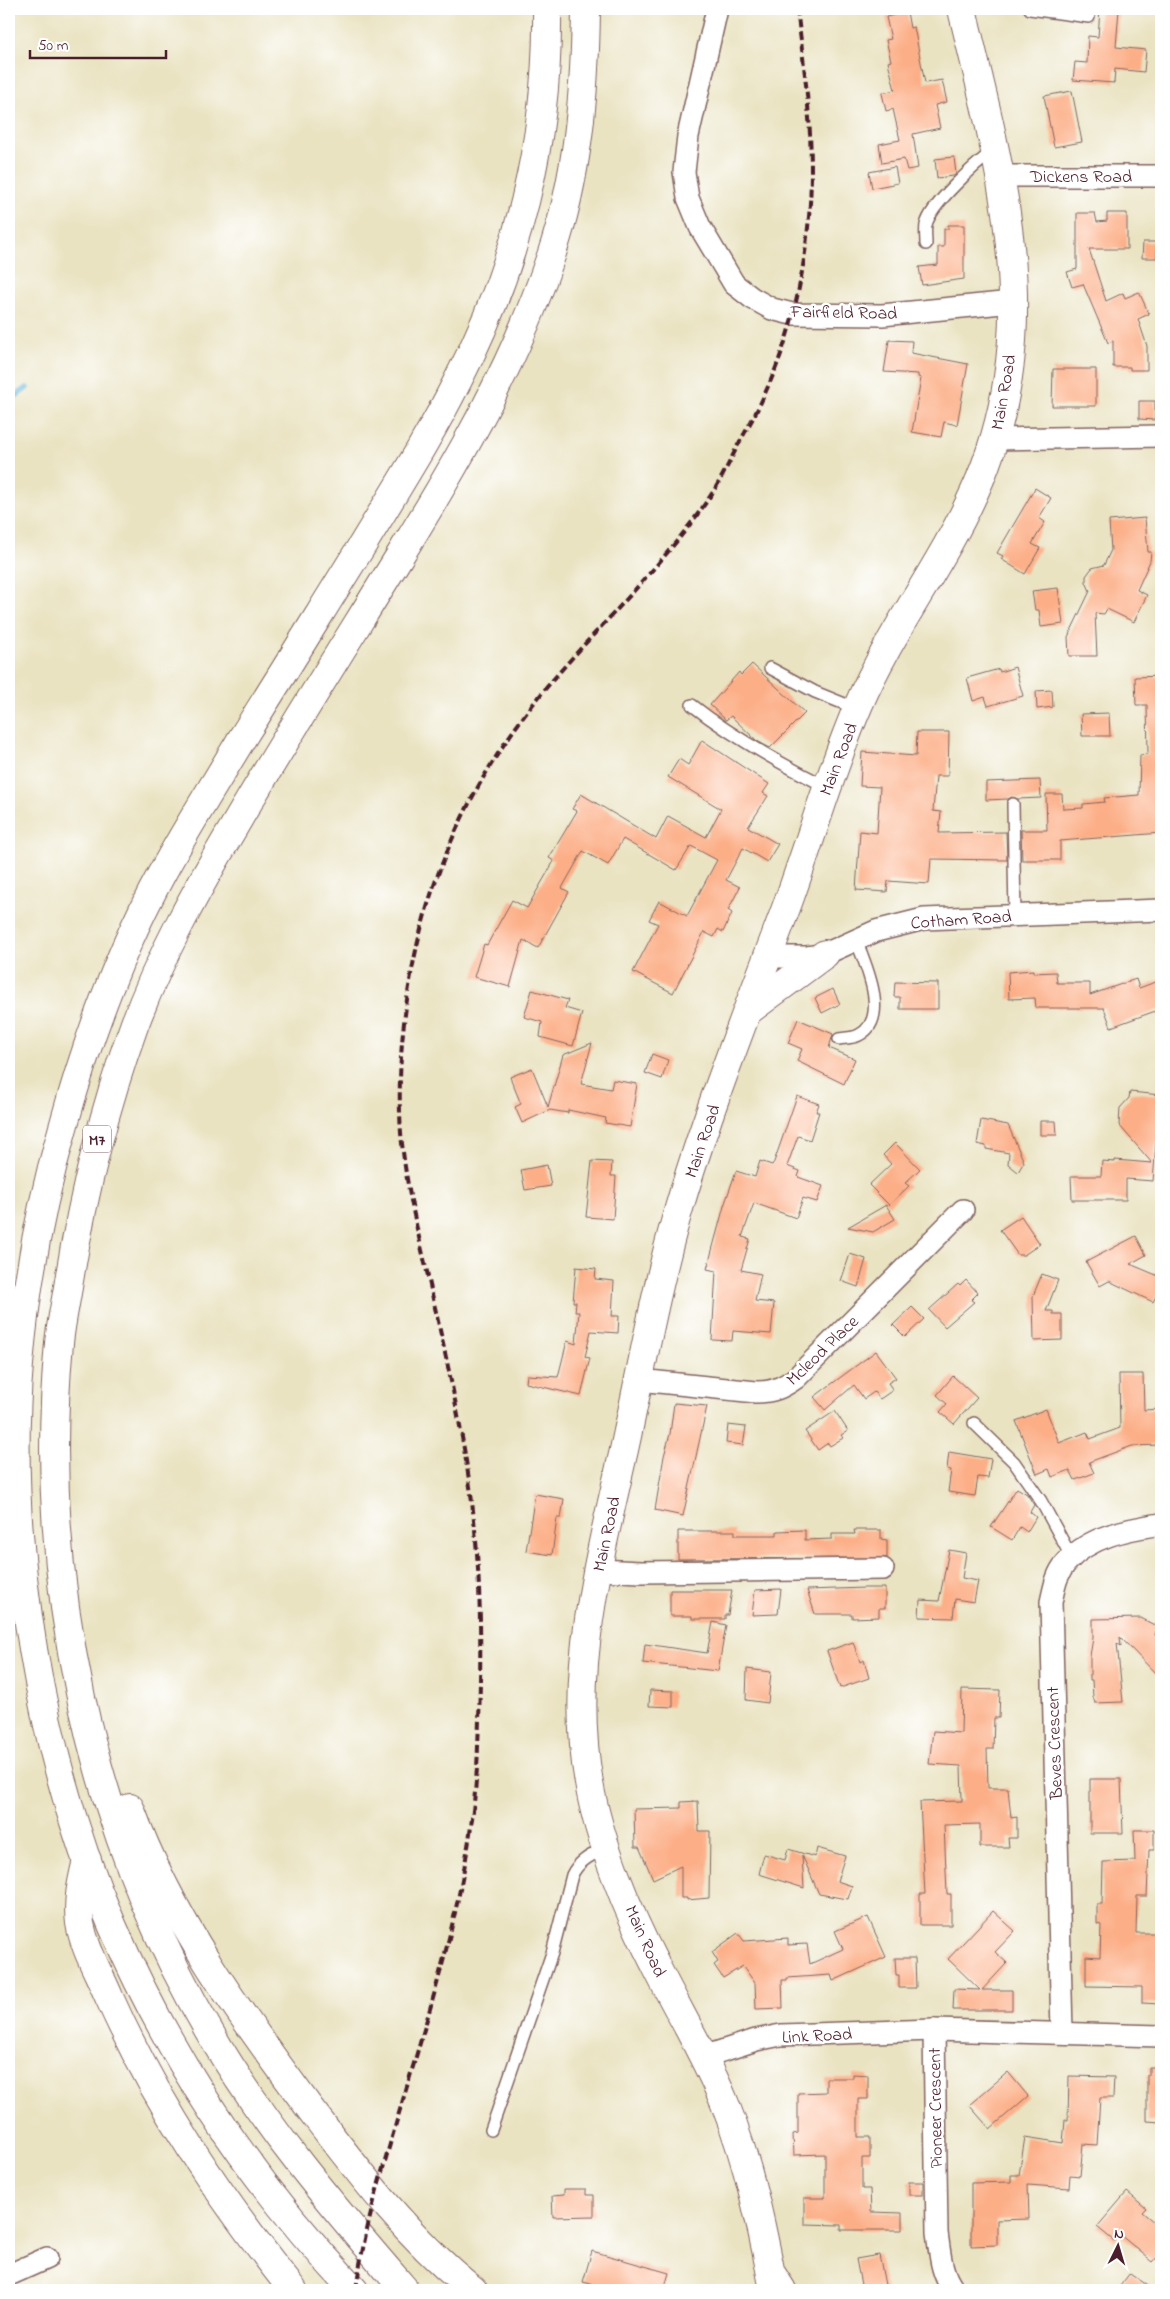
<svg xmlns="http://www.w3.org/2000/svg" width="1170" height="2299" font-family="'Indie Flower',sans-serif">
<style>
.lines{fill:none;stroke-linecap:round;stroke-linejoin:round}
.stream{stroke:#57b0d4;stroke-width:5.5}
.building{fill:#fcaf87}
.service-casing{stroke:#826460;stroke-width:14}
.minor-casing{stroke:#826460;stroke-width:24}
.secondary-casing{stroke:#826460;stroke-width:30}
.motorway-casing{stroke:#826460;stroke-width:30}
.service{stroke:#fff;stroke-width:11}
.minor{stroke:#fff;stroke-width:21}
.secondary{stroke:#fff;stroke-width:28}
.motorway{stroke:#fff;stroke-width:28}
.rail{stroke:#4a1f2b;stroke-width:4;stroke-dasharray:8 4;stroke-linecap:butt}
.labels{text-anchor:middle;stroke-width:5;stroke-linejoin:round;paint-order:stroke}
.shield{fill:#fff;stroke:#80626b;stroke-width:1}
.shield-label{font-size:16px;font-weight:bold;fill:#4a1f2b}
.street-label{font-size:18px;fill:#4a1f2b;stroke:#fff}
</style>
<rect width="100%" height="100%" fill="#fff"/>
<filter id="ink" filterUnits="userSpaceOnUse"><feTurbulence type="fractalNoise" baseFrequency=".02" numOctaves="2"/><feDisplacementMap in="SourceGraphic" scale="10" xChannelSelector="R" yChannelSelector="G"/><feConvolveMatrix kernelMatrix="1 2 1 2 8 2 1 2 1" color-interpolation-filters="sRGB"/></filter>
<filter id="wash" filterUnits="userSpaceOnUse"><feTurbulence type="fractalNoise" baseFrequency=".0096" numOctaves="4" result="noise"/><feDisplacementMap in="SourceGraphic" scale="20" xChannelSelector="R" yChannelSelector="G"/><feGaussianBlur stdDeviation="1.12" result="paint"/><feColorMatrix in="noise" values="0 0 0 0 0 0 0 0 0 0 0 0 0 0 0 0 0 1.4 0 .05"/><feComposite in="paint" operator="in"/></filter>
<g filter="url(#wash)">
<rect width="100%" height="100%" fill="#eae3c2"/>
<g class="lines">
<path class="stream" d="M9,401L27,388"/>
</g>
<g id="blocks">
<g class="building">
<path d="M1100,9H1119L1116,47L1146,50L1144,72L1115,69L1114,83L1073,80L1075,62L1087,63L1088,36L1098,37Z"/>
<path d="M907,12L910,28L914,27L925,83L942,80L947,102L935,105L940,128L913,134L918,168L907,170L904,159L882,163L879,144L900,140L893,109L886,111L882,93L895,90L888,62L891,61L886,40L891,39L886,17Z"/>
<path d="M1072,91L1082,142L1054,147L1044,96Z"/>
<path d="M954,157L956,174L953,176L937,178L935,159Z"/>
<path d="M895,167L898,183L872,188L869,172Z"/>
<path d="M1077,213H1095L1097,222L1107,221V213H1127V249H1089L1106,301L1123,293L1125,298L1139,292L1149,314L1138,319L1147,346V370H1130V367H1113V341L1108,343L1083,284L1072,287L1067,272L1077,269Z"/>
<path d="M948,225H964V279L922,285L919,267L938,265V247H944V229H948Z"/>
<path d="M1143,242H1157V258H1142Z"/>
<path d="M889,340L912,341L911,353L968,364L957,425L944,422L941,437L912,432L921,378L918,377V374L884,372Z"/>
<path d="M1053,369H1096V406H1052Z"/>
<path d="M1139,401H1155V420L1139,419Z"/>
<path d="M1035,488L1051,498L1039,518L1045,522L1032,544L1040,548L1025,574L1001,559L1003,556L997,553Z"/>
<path d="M1145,518L1148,552H1151L1150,561L1137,590L1147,595L1134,622L1107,609L1104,614L1095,613L1097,656H1069L1068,637L1090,591L1086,582V576L1092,568L1104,565L1111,550L1109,521Z"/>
<path d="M1058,588L1063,624L1041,627L1039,610H1035L1032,591Z"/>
<path d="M752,664L805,713L770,748L757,741L731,716L726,720L710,705L739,672L741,675Z"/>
<path d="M1015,667L1023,696L988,706L985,697L973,701L967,678L999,669L1000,672Z"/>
<path d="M1161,676V833L1060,841V860H1022L1021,830H1047L1046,794H1062L1063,809L1083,808V804L1105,802L1104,798L1139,795L1140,755L1148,754L1147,705H1136L1135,677Z"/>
<path d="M1052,690L1053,707L1037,709L1036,691Z"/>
<path d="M1109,713L1110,736H1082L1081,714Z"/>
<path d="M917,732H949L948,776H936L933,811L941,812L939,833L1006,832L1007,860L931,859L929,884L888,881L887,892L856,890L860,831L877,833L880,787L860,786L862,752L916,756Z"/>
<path d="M702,740L769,784L763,793L768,796L748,827L778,844L767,862L743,848L726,880L740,887L728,910L732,913L723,932L718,929L714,937L704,932L673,993L633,972L658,924L649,920L659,901L687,916L717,860L691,846L676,870L623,839L608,865L583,851L562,888L569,892L538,948L523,940L510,987L474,977L484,944L487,945L512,900L527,908L554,861L549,858L577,811L572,809L581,794L656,839L668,816L706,837L721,809L668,777L679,759L688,765Z"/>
<path d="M1040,780L1041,798L1018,799L1012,797L1008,799L986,800V782Z"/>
<path d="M1033,970V973L1056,972L1057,983H1090V995L1136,979L1139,988L1161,980V1009L1111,1027L1104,1008H1036L1035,998L1009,999L1008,972Z"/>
<path d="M895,982L938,983V1009H900V997H894Z"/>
<path d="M833,989L840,1004L822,1013L815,998Z"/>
<path d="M532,990L568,1000L565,1008L582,1013L573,1046L540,1037L542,1022L524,1017Z"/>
<path d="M798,1019L833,1034L829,1048L855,1059L844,1084L797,1061L802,1049L788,1043Z"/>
<path d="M592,1043L581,1084L611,1089L613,1080L637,1084L630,1127L605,1123L606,1118L568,1110V1113L550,1110L522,1123L515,1107L521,1104L510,1077L532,1068L548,1107L563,1055Z"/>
<path d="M652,1054L668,1060L662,1079L645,1073Z"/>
<path d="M1130,1092L1161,1095V1147L1156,1144L1153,1181L1126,1179V1200H1072L1071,1176H1101L1102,1161L1115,1162V1160L1152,1163L1119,1125L1120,1108L1129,1098Z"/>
<path d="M797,1096L819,1104L816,1112H819L810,1140L798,1136L787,1166L800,1171L798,1177L823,1186L817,1202L803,1198L796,1218L754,1203L742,1237L750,1239L741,1270L761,1274L755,1301L774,1303L771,1334L733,1331L732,1341L712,1340L716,1271L707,1269L724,1206L736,1171L755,1177L760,1161L772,1165L774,1162Z"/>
<path d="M981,1120L1008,1125L1024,1162L1018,1172L1008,1164L1009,1153L986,1149V1146L977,1144Z"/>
<path d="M1040,1121H1056L1057,1135H1040Z"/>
<path d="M895,1143L920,1169L905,1183L909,1186L889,1205L869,1185L891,1164L883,1155Z"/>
<path d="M592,1161L612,1162L611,1176H616L613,1219L586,1217Z"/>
<path d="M547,1165L551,1186L525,1190L521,1170Z"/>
<path d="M886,1205L895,1219L873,1232L848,1227Z"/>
<path d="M1021,1216L1040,1244L1024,1255H1018L1000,1230Z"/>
<path d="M1136,1236L1146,1255L1130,1264L1161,1277V1287L1153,1302L1109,1281L1100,1286L1086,1262Z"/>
<path d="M850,1254L866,1259L858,1287L841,1281Z"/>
<path d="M576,1267L596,1269L595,1279L614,1281L612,1316H619L618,1333L591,1331L585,1357L590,1358L581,1396L526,1383L527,1375L558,1377L567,1341L576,1344L579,1312H575L576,1302H573Z"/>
<path d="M1042,1274L1058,1280L1046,1311H1053V1314H1062V1340L1034,1341L1033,1296Z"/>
<path d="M966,1280L978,1293L971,1300L974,1302L945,1327L929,1310L958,1284L960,1286Z"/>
<path d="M912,1307L924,1319L905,1337L893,1325Z"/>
<path d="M876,1351L896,1378L888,1383L893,1390L880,1399L874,1392L864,1399L854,1385L825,1410L814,1397Z"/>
<path d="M1119,1374H1143L1144,1410L1161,1409V1445L1132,1446L1089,1462L1094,1473L1075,1480L1070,1470L1052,1477L1049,1469L1037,1474L1016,1421L1046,1409L1059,1443L1087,1432L1090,1439L1120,1428Z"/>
<path d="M953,1376L977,1398L954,1424L940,1412L947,1404L937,1395Z"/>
<path d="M674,1403L707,1406L683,1516L655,1510L664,1456L670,1434Z"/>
<path d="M835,1411L848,1431L841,1435L843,1438L830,1446L828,1443L818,1450L805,1431Z"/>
<path d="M728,1425L746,1427L743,1445L726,1443Z"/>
<path d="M949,1452L991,1459L988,1478L978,1477L975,1496L948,1492L951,1470L947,1469Z"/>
<path d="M1017,1488L1027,1494L1034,1505L1030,1512L1036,1517L1027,1532L1020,1527L1012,1540L991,1527Z"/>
<path d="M535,1494L564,1499L561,1518H557L552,1555L526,1551Z"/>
<path d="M805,1530V1540L832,1539V1534H855L854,1530H881V1539L887,1540V1558L678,1559V1531H735V1535H777V1531Z"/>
<path d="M949,1550L966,1553L962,1578L978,1581L974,1602L955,1599L953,1618L919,1617L920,1600L939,1601Z"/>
<path d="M865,1588H885V1608H879V1617L852,1618V1614H815L807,1590Z"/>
<path d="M781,1589L778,1614L752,1615L755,1590Z"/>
<path d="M670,1590H732L728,1615H725V1619H692V1616H670Z"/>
<path d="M1141,1618L1158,1627L1155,1635L1161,1640V1679L1120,1637L1121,1646L1117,1643L1123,1702L1095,1703L1093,1697L1092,1680H1090V1656L1093,1638V1619Z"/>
<path d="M713,1622L726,1625L718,1671L643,1663L645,1644L707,1653Z"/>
<path d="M853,1642L860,1662L864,1660L869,1678L840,1688L827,1651Z"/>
<path d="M747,1669L771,1672L768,1703L746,1700Z"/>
<path d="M962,1689L1000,1690L999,1718H994L993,1749H987L988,1788H1008L1011,1818L1017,1817V1838H1008L1009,1847H980V1824L944,1825L947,1894H951V1925H920V1894H925L920,1802L962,1801L961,1766L929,1764L933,1731L961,1733Z"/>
<path d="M650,1690L673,1691V1707L649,1706Z"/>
<path d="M1090,1779H1121L1123,1833H1090Z"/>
<path d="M698,1801L699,1831H710L709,1898L687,1900V1898H681V1866L653,1879L639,1847H635L634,1809L681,1808V1802Z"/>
<path d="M1134,1830H1154V1850H1149L1147,1896H1137L1136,1933H1161V2004L1142,2003V1987L1086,1986V1956L1100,1957L1101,1925L1097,1924V1904H1102L1103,1862L1135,1861Z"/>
<path d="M817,1848L845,1856L837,1881L852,1886L848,1899L819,1894L802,1855L804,1888L759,1874L764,1854L785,1860L788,1849L815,1857Z"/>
<path d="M993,1911L1015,1931L995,1952L1007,1963L982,1990H1012V2010H953L954,1989L980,1990L948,1959Z"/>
<path d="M868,1917L886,1957L833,1981L831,1975L787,1978V1980H782L783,2008L756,2009L755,1983L743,1966L723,1978L714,1965L718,1962L712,1952L738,1933L744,1941L788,1938V1945L807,1944L810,1964L843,1949L835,1931Z"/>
<path d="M895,1958H915L916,1988H899V1975H896Z"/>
<path d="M1149,2067H1161V2122L1147,2121V2075H1149Z"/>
<path d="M1008,2072L1028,2096L990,2129L969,2105Z"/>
<path d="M853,2074L868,2075V2099H858V2137H870V2158H862V2189H870L871,2212L902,2213V2230H841V2225L804,2224V2198H825V2154L794,2155L793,2134L798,2133V2093L826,2092V2078H853Z"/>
<path d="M1069,2076L1114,2077L1113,2098H1100L1097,2145L1083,2144L1080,2176L1070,2175L1069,2188L1028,2185L1029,2219L997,2220V2245L971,2246V2183L1011,2182V2175H1019L1025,2137L1063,2143L1065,2120H1068Z"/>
<rect x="909" y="2182" width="14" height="13"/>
<path d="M564,2189H586V2195H594V2216L553,2217L552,2196L564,2195Z"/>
<path d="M1127,2192L1146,2208L1142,2212L1161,2228V2253L1153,2262L1120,2235L1114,2241L1097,2227Z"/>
<path d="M592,2251L669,2273L664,2290H613L583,2282Z"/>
<path d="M879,2255L886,2290H862L856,2259Z"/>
<path d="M1130,2273L1154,2290H1117Z"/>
</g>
</g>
</g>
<g filter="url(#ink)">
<use href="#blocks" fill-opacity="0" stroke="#826460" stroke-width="1"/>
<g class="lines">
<g class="service-casing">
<g id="service">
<path d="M1030,9L1089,17"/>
<path d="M926,244C926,238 925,231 926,225C931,204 976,164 993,151"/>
<path d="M770,668L815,692L857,709"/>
<path d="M692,705C734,738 779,763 827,787"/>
<path d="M1013,804L1015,915"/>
<path d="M839,1039C845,1038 854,1038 859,1035C891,1019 865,963 856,940"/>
<path d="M974,1423L1014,1462L1041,1501L1072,1558"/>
<path d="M491,2130L552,1953L572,1875C579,1860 592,1855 606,1848"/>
</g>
</g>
<g class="minor-casing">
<g id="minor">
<path d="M717,9L688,136L684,172L688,198L700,227L734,284L752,298L772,309L792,314L882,315L1012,302"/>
<path d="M1000,176H1161"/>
<path d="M994,439L1161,436"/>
<path d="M768,957H806L825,954L876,931L924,919L1161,910"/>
<path d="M639,1380L756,1392C773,1392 782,1388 796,1378L963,1210"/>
<path d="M598,1570L641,1572L883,1569"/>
<path d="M934,2030L937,2233C940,2253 941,2275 954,2290"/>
<path d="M1062,2032L1051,1602C1054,1589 1056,1574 1066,1563C1089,1536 1128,1529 1161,1524"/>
<path d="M703,2057L756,2040L781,2035L934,2030L1161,2036"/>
<path d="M9,2275L47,2258"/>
</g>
</g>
<g class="secondary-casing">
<g id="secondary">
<path d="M748,1011L825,954"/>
<path d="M774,2290C762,2227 749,2164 725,2104C706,2056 678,2011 655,1964C628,1912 599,1841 589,1783C582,1744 581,1702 584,1663C590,1591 608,1520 624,1450C641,1372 655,1292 677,1215C707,1111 748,1010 786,908C811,840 830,771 859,704C891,630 941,566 974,493C991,456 1002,417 1008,377C1027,253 990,128 962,9"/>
</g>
</g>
<g class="motorway-casing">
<g id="motorway">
<path d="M130,1808C171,1920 241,2016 311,2110C360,2174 410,2240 473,2290"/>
<path d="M87,1860C82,1881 77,1901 80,1923C84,1948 99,1973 109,1997C158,2107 219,2196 293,2290"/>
<path d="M771,2273L782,2290"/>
<path d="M354,2290C254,2184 171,2061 113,1927C41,1762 4,1544 19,1364C26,1285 40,1207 62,1131C86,1043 117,956 161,875C187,827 216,782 244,735C284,672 323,608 363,544C395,491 429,438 457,382C517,266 549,139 547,9"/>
<path d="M405,2290C334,2208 263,2125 209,2031C90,1827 37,1577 59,1343C61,1322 66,1301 69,1281C83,1194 104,1109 134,1026C160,956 197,889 235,825C288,734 344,646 399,557C459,460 514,366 551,256C578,177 585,92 586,9"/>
</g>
</g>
<use href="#service" class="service"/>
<use href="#minor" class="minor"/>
<use href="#secondary" class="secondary"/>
<use href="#motorway" class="motorway"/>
<path class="rail" d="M356,2290C364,2229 382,2172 399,2113C435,1993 474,1872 478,1746C482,1653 482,1559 467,1467C457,1403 442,1340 428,1276C417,1229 405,1181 401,1133C395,1047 411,939 444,859C471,790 510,729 558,674C582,646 608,620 632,593C659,563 686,532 709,498C720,482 729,463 738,445C748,427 758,410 766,391C793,333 806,266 810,203C814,138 805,73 797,9"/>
</g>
</g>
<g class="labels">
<rect class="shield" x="83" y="1125.5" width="28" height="27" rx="4"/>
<g class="shield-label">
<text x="97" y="1145">M7</text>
</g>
<g class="street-label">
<text x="1081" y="182">Dickens Road</text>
<text transform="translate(844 312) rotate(1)" y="6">Fairfield Road</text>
<text transform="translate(1003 392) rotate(-80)" y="6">Main Road</text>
<text transform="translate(838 759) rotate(-69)" y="6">Main Road</text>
<text transform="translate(961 919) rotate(-4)" y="6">Cotham Road</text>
<text transform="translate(702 1141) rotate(-71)" y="6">Main Road</text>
<text transform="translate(822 1350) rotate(-44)" y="6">Mcleod Place</text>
<text transform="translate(606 1534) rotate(-78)" y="6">Main Road</text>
<text transform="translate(1054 1743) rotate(-92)" y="6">Beves Crescent</text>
<text transform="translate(646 1941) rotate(66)" y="6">Main Road</text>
<text transform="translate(817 2035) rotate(-3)" y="6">Link Road</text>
<text transform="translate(935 2108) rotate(-91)" y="6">Pioneer Crescent</text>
</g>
</g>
<rect width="1170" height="2299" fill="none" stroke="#fff" stroke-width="30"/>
<g transform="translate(1118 2246) rotate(5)" stroke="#ffffff" stroke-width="4" paint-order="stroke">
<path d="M0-4L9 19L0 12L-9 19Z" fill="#4a1f2b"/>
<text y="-8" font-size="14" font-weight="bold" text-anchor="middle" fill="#4a1f2b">N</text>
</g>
<path d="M30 50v8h136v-8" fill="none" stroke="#4a1f2b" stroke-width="2.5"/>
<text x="38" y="50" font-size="15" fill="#4a1f2b" stroke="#ffffff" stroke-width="4" paint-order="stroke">50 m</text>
</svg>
